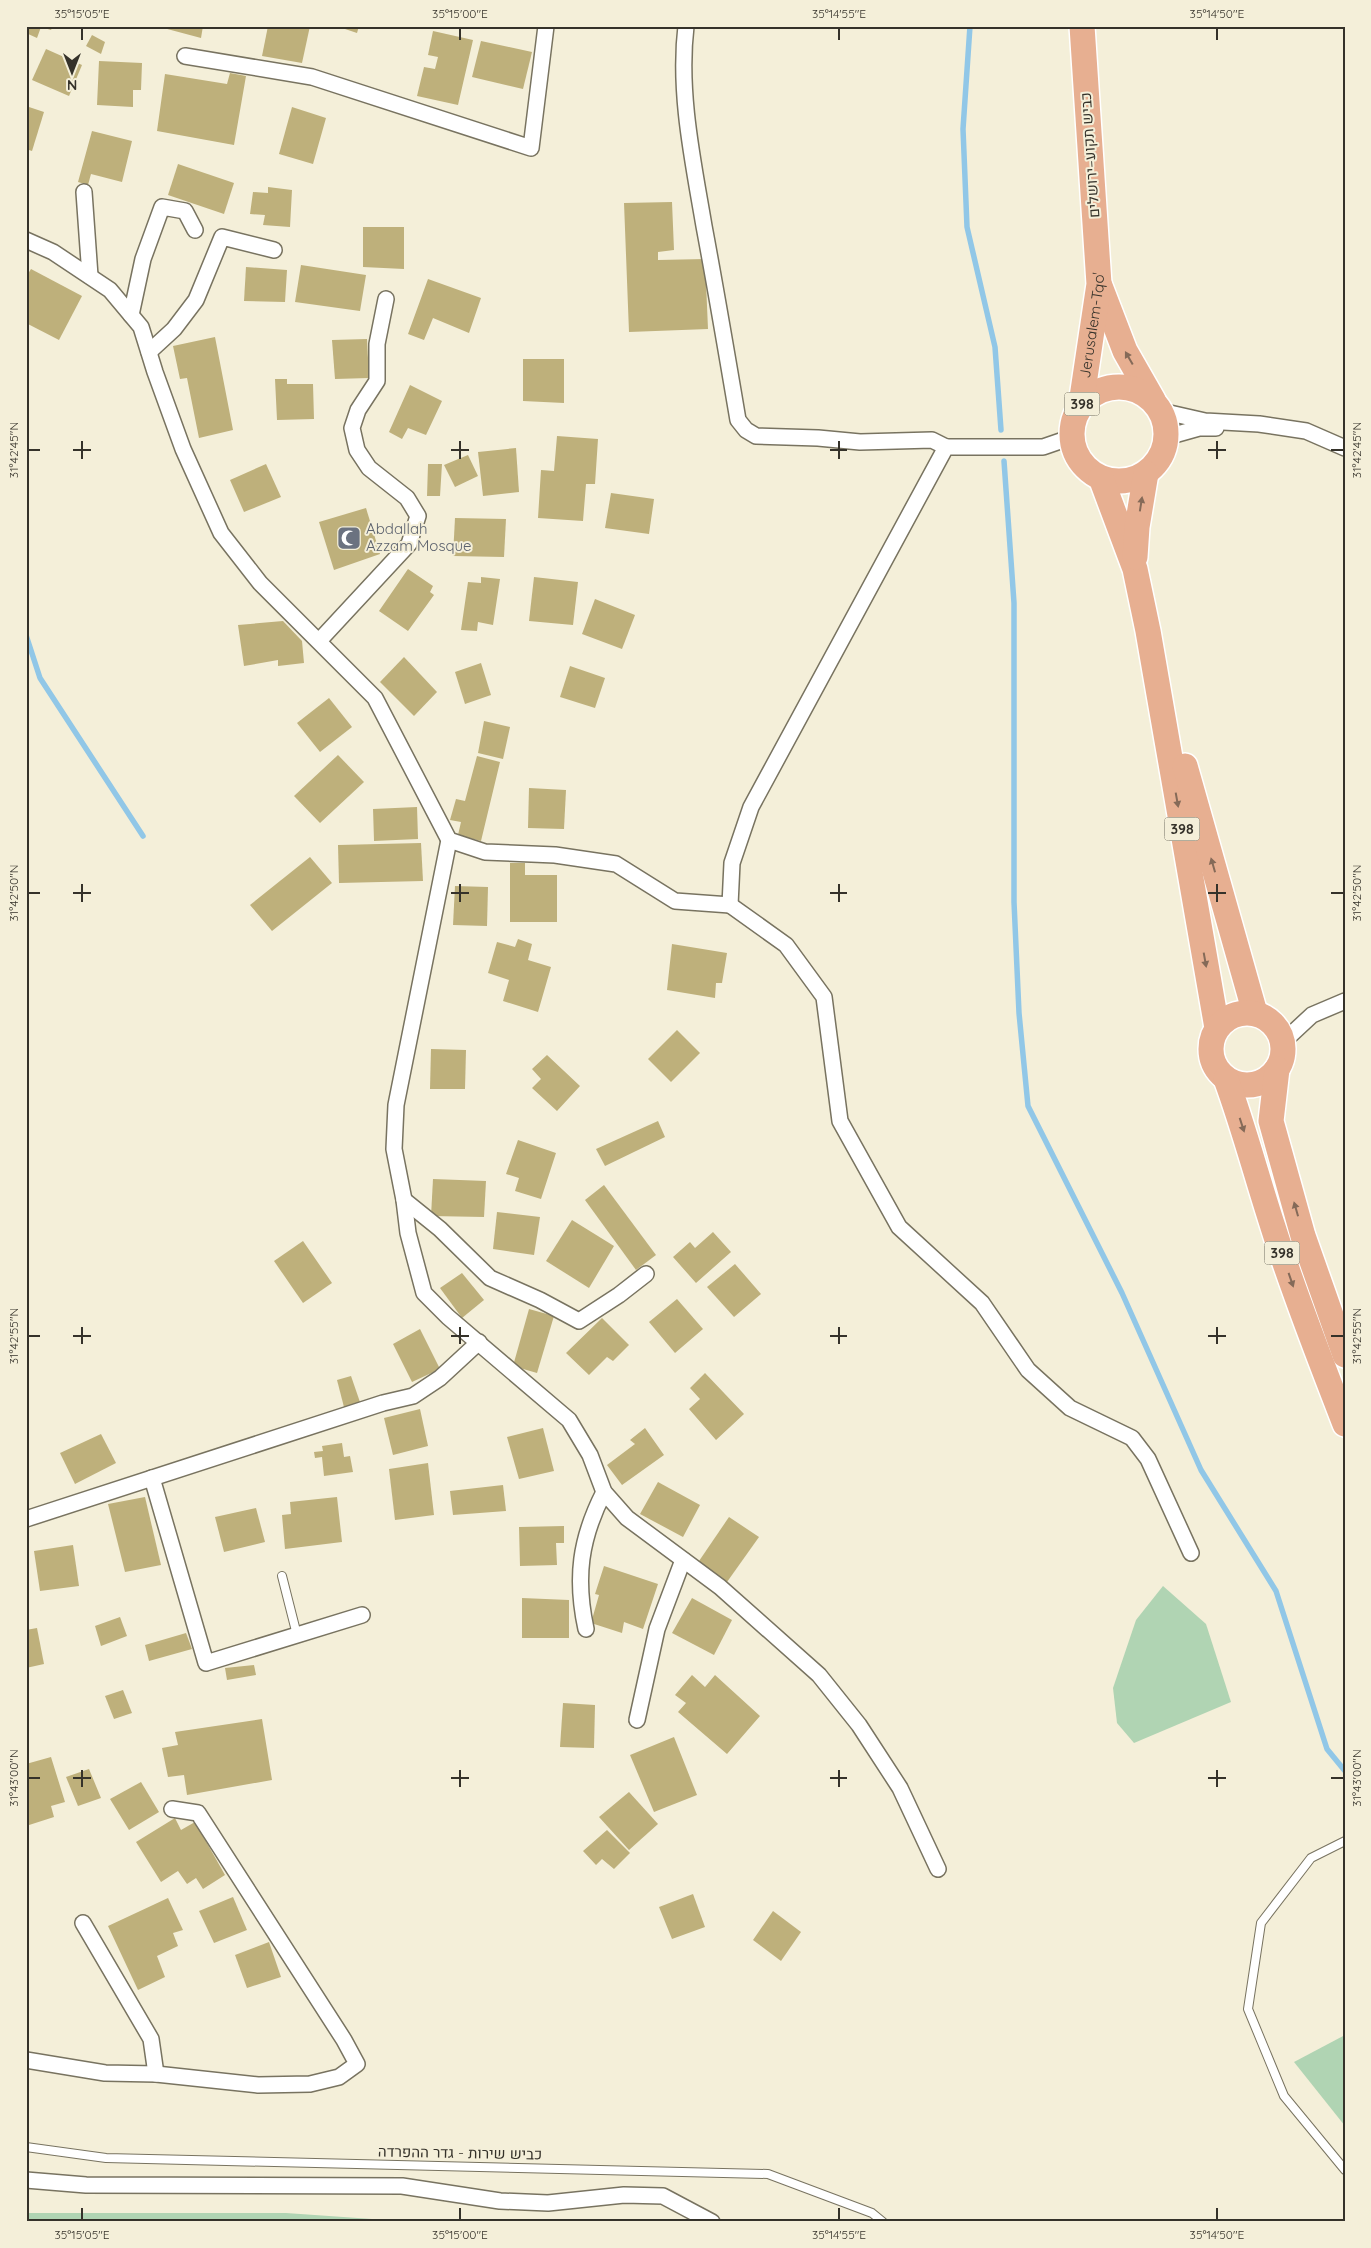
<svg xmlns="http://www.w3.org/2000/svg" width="1371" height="2248" font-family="Quicksand,Heebo,sans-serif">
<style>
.green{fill:#b0d4b3}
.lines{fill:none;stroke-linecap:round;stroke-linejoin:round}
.stream{stroke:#91c7e7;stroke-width:5.5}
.building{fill:#beb07b}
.lane-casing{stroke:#787360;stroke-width:10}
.street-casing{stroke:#787360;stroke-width:18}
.primary-casing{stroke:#fff;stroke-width:28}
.lane{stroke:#fff;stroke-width:8}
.street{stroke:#fff;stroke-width:15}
.primary{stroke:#e7af91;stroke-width:25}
.oneway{fill:#856a58}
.ticks{fill:none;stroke:#35322a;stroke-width:2}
.labels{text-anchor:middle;stroke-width:4;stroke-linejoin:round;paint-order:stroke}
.shield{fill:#f4efd9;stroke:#6e6b5e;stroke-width:1}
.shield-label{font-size:14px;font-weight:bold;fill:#35322a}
.street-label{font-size:15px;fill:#35322a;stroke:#f4efd9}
.worship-label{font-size:15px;fill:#5b616d;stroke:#f4efd9;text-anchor:start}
.neatline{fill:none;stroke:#35322a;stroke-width:2}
.ticks-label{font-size:12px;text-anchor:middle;fill:#35322a}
</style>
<rect width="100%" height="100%" fill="#f4efd9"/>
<g class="green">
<path d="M1163,1586L1206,1624L1231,1702L1134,1743L1117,1723L1113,1688L1136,1620Z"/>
<path d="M1345,2035V2126L1294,2062Z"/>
<path d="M26,2213H286L415,2222H26Z"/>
</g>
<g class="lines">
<g class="stream">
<path d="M970,26L963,129L967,227L995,347L1001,430"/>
<path d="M1004,461L1014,603V902L1019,1013L1028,1106L1122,1293L1201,1470L1276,1591L1327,1749L1345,1771"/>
<path d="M26,635L40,678L143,836"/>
</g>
</g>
<g class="building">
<path d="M26,26H53L51,30L41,27L37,38L26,33Z"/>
<path d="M156,26H203L201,38Z"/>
<path d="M268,26H310L302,63L262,56Z"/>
<path d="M336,26H359L357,33Z"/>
<path d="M433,31L473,40L458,105L417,96L424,67L435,69L438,57L428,55Z"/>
<path d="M92,35L105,42L101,54L86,46Z"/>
<path d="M481,41L532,52L523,89L472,77Z"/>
<path d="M46,49L82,65L69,96L32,80Z"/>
<path d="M99,61L142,63L141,90H133V107L97,105Z"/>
<path d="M230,73L246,76L234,145L157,131L165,74L227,84Z"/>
<path d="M26,106L44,112L32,151L26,149Z"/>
<path d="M292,107L326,118L313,164L279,154Z"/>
<path d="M92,131L132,141L122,182L91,174L88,185L78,182Z"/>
<path d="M178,164L234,183L224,214L168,195Z"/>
<path d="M268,187L292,190L290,227L263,225L265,215L250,214L253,192L268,193Z"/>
<path d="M672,202L674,250L658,252V260L705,259L708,329L629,332L624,203Z"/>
<path d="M363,227H404V269L363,267Z"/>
<path d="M301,265L366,275L360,311L295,302Z"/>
<path d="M246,267L287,270L285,302L244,301Z"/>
<path d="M31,269L82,296L59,340L26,323V277Z"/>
<path d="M428,279L481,298L469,333L433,318L424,340L408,334Z"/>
<path d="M215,337L233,430L199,438L187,378L180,379L173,346Z"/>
<path d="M367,339L369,378L335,379L332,340Z"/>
<path d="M523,359H564V403L523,401Z"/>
<path d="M275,379H287V384H313L314,419L277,420Z"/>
<path d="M410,385L442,401L426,435L408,428L402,439L389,432Z"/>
<path d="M557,436L598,439L595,484H586L583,521L538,518L541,470L554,471Z"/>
<path d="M516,448L519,492L483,496L478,452Z"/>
<path d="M468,455L478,476L455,487L444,465Z"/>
<path d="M266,464L281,497L244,512L230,480Z"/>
<path d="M428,464H442L440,496H427Z"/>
<path d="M611,493L654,499L649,534L605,528Z"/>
<path d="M366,508L380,554L334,570L319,522Z"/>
<path d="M455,518L506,519L504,557L453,556Z"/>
<path d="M408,569L433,586L430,592L434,595L408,631L379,611Z"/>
<path d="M481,577L500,579L493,625L478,622L477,631L461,630L468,582L481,583Z"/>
<path d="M534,577L578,582L573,625L529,621Z"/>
<path d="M595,599L635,615L622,649L582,634Z"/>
<path d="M283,621L302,641L304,663L278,666V660L244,666L238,625Z"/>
<path d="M404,657L437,692L414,716L380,682Z"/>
<path d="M481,663L491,695L465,704L455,672Z"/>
<path d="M570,666L605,678L595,708L560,697Z"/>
<path d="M329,698L352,727L320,752L297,723Z"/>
<path d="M484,721L510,727L503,759L478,753Z"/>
<path d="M338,755L364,782L320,823L294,796Z"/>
<path d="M477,756L500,762L481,841L458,835L461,822L450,820L456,799L465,801Z"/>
<path d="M529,788L566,790L564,829L528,828Z"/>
<path d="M417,807L418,839L374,841L373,809Z"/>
<path d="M421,843L423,881L339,883L338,845Z"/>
<path d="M310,857L332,883L272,931L250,905Z"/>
<path d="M510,863H525V875H557V922H510Z"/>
<path d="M455,886L488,887L487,926L453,925Z"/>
<path d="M518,939L532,944L528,960L551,967L538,1012L503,1001L509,980L488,973L497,942L515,947Z"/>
<path d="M672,944L727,953L722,983H716L715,998L667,990Z"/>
<path d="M677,1030L700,1053L671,1082L648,1059Z"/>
<path d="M431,1049L466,1050L465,1089H430Z"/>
<path d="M547,1055L580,1086L557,1111L532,1088L541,1079L532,1069Z"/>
<path d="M658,1121L665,1137L605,1166L596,1149Z"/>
<path d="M518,1140L556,1153L541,1199L515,1191L519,1178L506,1174Z"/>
<path d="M433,1179L486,1181L484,1217L431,1216Z"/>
<path d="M604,1185L656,1255L636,1270L585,1200Z"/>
<path d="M497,1212L540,1217L534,1255L493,1249Z"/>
<path d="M572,1220L614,1246L589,1288L546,1261Z"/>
<path d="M713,1232L731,1252L696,1283L673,1257L690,1242L695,1248Z"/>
<path d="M303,1241L332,1283L303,1303L274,1261Z"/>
<path d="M735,1264L761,1294L734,1317L707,1287Z"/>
<path d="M462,1273L484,1300L462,1318L440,1288Z"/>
<path d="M677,1299L703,1329L675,1353L649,1322Z"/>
<path d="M529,1309L554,1316L537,1373L513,1366Z"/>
<path d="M602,1318L629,1345L613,1361L607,1357L589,1375L566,1353Z"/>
<path d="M420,1329L440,1369L412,1382L393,1344Z"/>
<path d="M705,1373L744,1414L716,1440L689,1409L700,1399L690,1388Z"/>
<path d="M351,1376L361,1405L345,1411L337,1380Z"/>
<path d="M420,1409L428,1446L393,1455L384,1418Z"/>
<path d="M543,1428L554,1471L519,1479L507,1437Z"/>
<path d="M645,1428L664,1455L622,1485L607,1465L635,1444L630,1440Z"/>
<path d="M101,1434L116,1463L75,1484L60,1453Z"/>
<path d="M342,1443L344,1457L350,1456L353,1472L324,1476L322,1457L315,1458L314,1452L323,1451L322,1446Z"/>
<path d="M428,1463L434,1515L395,1520L389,1469Z"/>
<path d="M658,1482L700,1505L683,1537L640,1514Z"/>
<path d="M503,1485L506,1511L453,1515L450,1491Z"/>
<path d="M145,1497L161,1565L125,1572L108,1504Z"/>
<path d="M337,1497L342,1542L285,1549L282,1515L291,1514L290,1502Z"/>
<path d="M256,1508L265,1542L224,1552L215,1517Z"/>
<path d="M729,1517L759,1537L727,1582L697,1564Z"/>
<path d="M564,1526V1543H556L557,1565L520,1566L519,1527Z"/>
<path d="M73,1545L79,1586L40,1591L34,1551Z"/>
<path d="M604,1566L658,1584L643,1629L624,1622L622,1633L591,1623L599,1595L595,1594Z"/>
<path d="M522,1598L569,1600V1638H522Z"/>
<path d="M692,1598L732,1620L714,1655L672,1633Z"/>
<path d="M120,1617L127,1636L101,1646L95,1626Z"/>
<path d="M37,1628L44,1664L26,1668V1630Z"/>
<path d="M186,1633L192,1649L149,1661L145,1645Z"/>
<path d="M254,1665L256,1675L227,1680L225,1668Z"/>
<path d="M692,1675L705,1687L715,1675L760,1716L727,1754L678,1712L686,1703L675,1695Z"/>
<path d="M123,1690L132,1713L114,1719L105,1696Z"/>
<path d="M563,1703L595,1705L594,1748L560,1747Z"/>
<path d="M262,1719L272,1780L187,1795L184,1775L168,1777L162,1748L178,1745L175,1732Z"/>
<path d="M674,1737L697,1795L654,1812L630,1755Z"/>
<path d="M51,1757L65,1802L51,1806L54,1817L26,1826V1764Z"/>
<path d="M89,1769L101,1798L78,1806L66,1777Z"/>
<path d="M141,1782L159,1812L129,1830L110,1799Z"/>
<path d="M629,1792L658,1824L629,1850L599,1817Z"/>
<path d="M175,1818L181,1830L195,1822L225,1875L203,1889L196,1878L187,1884L178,1871L161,1882L136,1842Z"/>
<path d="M607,1830L630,1853L614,1869L602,1859L596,1865L583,1851Z"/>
<path d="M693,1894L705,1927L672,1939L659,1907Z"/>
<path d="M233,1897L247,1930L214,1943L199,1911Z"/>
<path d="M168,1898L183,1930L173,1933L178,1946L157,1956L165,1977L138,1990L108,1926Z"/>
<path d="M773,1911L801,1932L781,1961L753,1940Z"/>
<path d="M269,1942L281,1977L247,1988L235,1955Z"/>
</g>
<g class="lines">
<g class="lane-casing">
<g id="lane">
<path d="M282,1576L297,1635"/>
<path d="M1345,1841L1311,1858L1261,1923L1248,2009L1284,2096L1345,2170"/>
<path d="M26,2147L106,2158L768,2174L872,2213L883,2222"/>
</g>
</g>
<g class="street-casing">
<g id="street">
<path d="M686,26C678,92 693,161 704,226C716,290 727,355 738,420L746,430L756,436L818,438L860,442L932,440L946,447"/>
<path d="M185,56L312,77L531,148L546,26"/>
<path d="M84,192L90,276"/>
<path d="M26,240L53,252L110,290L141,327L155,372L183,449L221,533L260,583L375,698L449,840L485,852L555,855L616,864L675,901L730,905L732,863L751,807L946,447H1043L1072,437"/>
<path d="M131,315L143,259L162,207L185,211L195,230"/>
<path d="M149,352L174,329L196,300L222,237L274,250"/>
<path d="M1161,411L1205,421L1259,424L1306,431L1345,448"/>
<path d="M1167,437L1199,428H1216"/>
<path d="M319,641L409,544L418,516L407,498L369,468L357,450L352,428L358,410L377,381V344L386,299"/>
<path d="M449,840L396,1105L394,1149L404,1200L408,1233L424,1293L448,1317L569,1420L590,1455L604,1492L627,1518L720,1587L819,1675L859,1725L900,1788L938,1869"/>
<path d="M730,905L786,945L824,997L840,1121L899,1227L982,1303L1028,1370L1070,1408L1132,1438L1148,1459L1191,1553"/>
<path d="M1283,1042L1312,1015L1345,1001"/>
<path d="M404,1200L440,1229L490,1278L540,1300L579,1321L619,1295L646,1274"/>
<path d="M152,1478L206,1663L362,1615"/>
<path d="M26,1519L383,1403L413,1396L440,1378L479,1342"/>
<path d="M586,1629C575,1578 580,1539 604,1492"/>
<path d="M637,1720L657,1629L683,1560"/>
<path d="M83,1923L151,2039L156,2074"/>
<path d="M26,2060L105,2073L156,2074L258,2085L310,2084L339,2077L357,2064L344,2040L198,1813L172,1809"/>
<path d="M26,2180L86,2185L402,2186L500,2201L548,2203L624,2195L663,2196L712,2222"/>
</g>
</g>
<g class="primary-casing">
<g id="primary">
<path d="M1100,286L1125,351L1153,400"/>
<circle cx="1119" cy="434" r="47"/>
<path id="s1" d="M1081,404L1099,284L1082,26"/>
<path d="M1101,478L1135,569L1148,631L1217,1028"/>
<path d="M1135,557L1137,527L1146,473"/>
<path d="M1185,766L1255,1013"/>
<circle cx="1247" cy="1049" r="36"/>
<path d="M1277,1069L1271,1121L1303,1236L1345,1355"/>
<path d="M1226,1079C1244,1128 1257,1178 1273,1227C1294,1294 1320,1359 1345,1424"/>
</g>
</g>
<use href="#lane" class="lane"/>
<use href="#street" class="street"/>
<use href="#primary" class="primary"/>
</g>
<defs><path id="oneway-solid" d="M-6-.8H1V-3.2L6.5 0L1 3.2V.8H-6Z" transform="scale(1.25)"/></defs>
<g class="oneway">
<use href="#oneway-solid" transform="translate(1129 358) rotate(-120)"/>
<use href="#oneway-solid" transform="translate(1141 504) rotate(-81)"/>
<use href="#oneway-solid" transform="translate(1177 800) rotate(80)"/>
<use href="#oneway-solid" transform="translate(1213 865) rotate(-106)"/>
<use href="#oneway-solid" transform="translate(1205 960) rotate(80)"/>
<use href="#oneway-solid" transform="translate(1242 1125) rotate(72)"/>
<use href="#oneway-solid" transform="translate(1296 1209) rotate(-106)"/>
<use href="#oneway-solid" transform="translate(1291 1280) rotate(71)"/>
</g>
<path class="ticks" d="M82,28V40M460,28V40M839,28V40M1217,28V40M82,441V459M460,441V459M839,441V459M1217,441V459M28,450H40M73,450H91M451,450H469M830,450H847M1208,450H1226M1331,450H1344M82,884V902M460,884V902M839,884V902M1217,884V902M28,893H40M73,893H91M451,893H469M830,893H847M1208,893H1226M1331,893H1344M82,1327V1344M460,1327V1344M839,1327V1344M1217,1327V1344M28,1336H40M73,1336H91M451,1336H469M830,1336H847M1208,1336H1226M1331,1336H1344M82,1770V1787M460,1770V1787M839,1770V1787M1217,1770V1787M28,1778H40M73,1778H91M451,1778H469M830,1778H847M1208,1778H1226M1331,1778H1344M82,2208V2220M460,2208V2220M839,2208V2220M1217,2208V2220"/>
<defs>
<g id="mosque-square" transform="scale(1.25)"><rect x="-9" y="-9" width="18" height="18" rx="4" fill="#6b7280" stroke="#f4efd9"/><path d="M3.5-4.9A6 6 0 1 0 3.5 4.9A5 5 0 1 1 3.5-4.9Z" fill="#fff"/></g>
</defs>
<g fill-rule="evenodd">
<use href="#mosque-square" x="349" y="538"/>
</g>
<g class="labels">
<g class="shield">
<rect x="1064.5" y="392.5" width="35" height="23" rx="4"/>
<rect x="1164.5" y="817.5" width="35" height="23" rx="4"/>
<rect x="1264.5" y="1241.5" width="35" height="23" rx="4"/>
</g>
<g class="shield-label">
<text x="1082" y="409">398</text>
<text x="1182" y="834">398</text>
<text x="1282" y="1258">398</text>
</g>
<g class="street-label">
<text transform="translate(1090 155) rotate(-94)" y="5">כביש תקוע–ירושלים</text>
<text dy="5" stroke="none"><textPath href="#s1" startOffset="80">Jerusalem-Tqo'</textPath></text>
<text transform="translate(460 2153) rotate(1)" y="5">כביש שירות - גדר ההפרדה</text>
</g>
<g class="worship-label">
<text x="366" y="534">Abdallah<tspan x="366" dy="17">Azzam Mosque</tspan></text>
</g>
</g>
<rect width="1371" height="2248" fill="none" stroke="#f4efd9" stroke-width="55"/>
<g transform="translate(72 72) rotate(180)" stroke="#f4efd9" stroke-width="4" paint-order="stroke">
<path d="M0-4L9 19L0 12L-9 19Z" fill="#35322a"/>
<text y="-8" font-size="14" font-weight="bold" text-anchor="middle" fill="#35322a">N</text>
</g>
<rect x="28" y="28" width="1316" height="2192" class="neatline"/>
<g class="ticks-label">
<text x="82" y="18">35°15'05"E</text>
<text x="460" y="18">35°15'00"E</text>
<text x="839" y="18">35°14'55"E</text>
<text x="1217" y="18">35°14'50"E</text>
<text transform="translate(1357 450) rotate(-90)" y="4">31°42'45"N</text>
<text transform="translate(14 450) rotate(-90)" y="4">31°42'45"N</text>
<text transform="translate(1357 893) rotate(-90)" y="4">31°42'50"N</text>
<text transform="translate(14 893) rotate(-90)" y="4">31°42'50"N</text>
<text transform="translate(1357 1336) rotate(-90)" y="4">31°42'55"N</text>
<text transform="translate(14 1336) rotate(-90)" y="4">31°42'55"N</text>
<text transform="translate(14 1778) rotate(-90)" y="4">31°43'00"N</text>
<text transform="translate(1357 1778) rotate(-90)" y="4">31°43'00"N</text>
<text x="82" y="2239">35°15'05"E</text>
<text x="460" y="2239">35°15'00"E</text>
<text x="839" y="2239">35°14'55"E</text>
<text x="1217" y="2239">35°14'50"E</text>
</g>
</svg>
